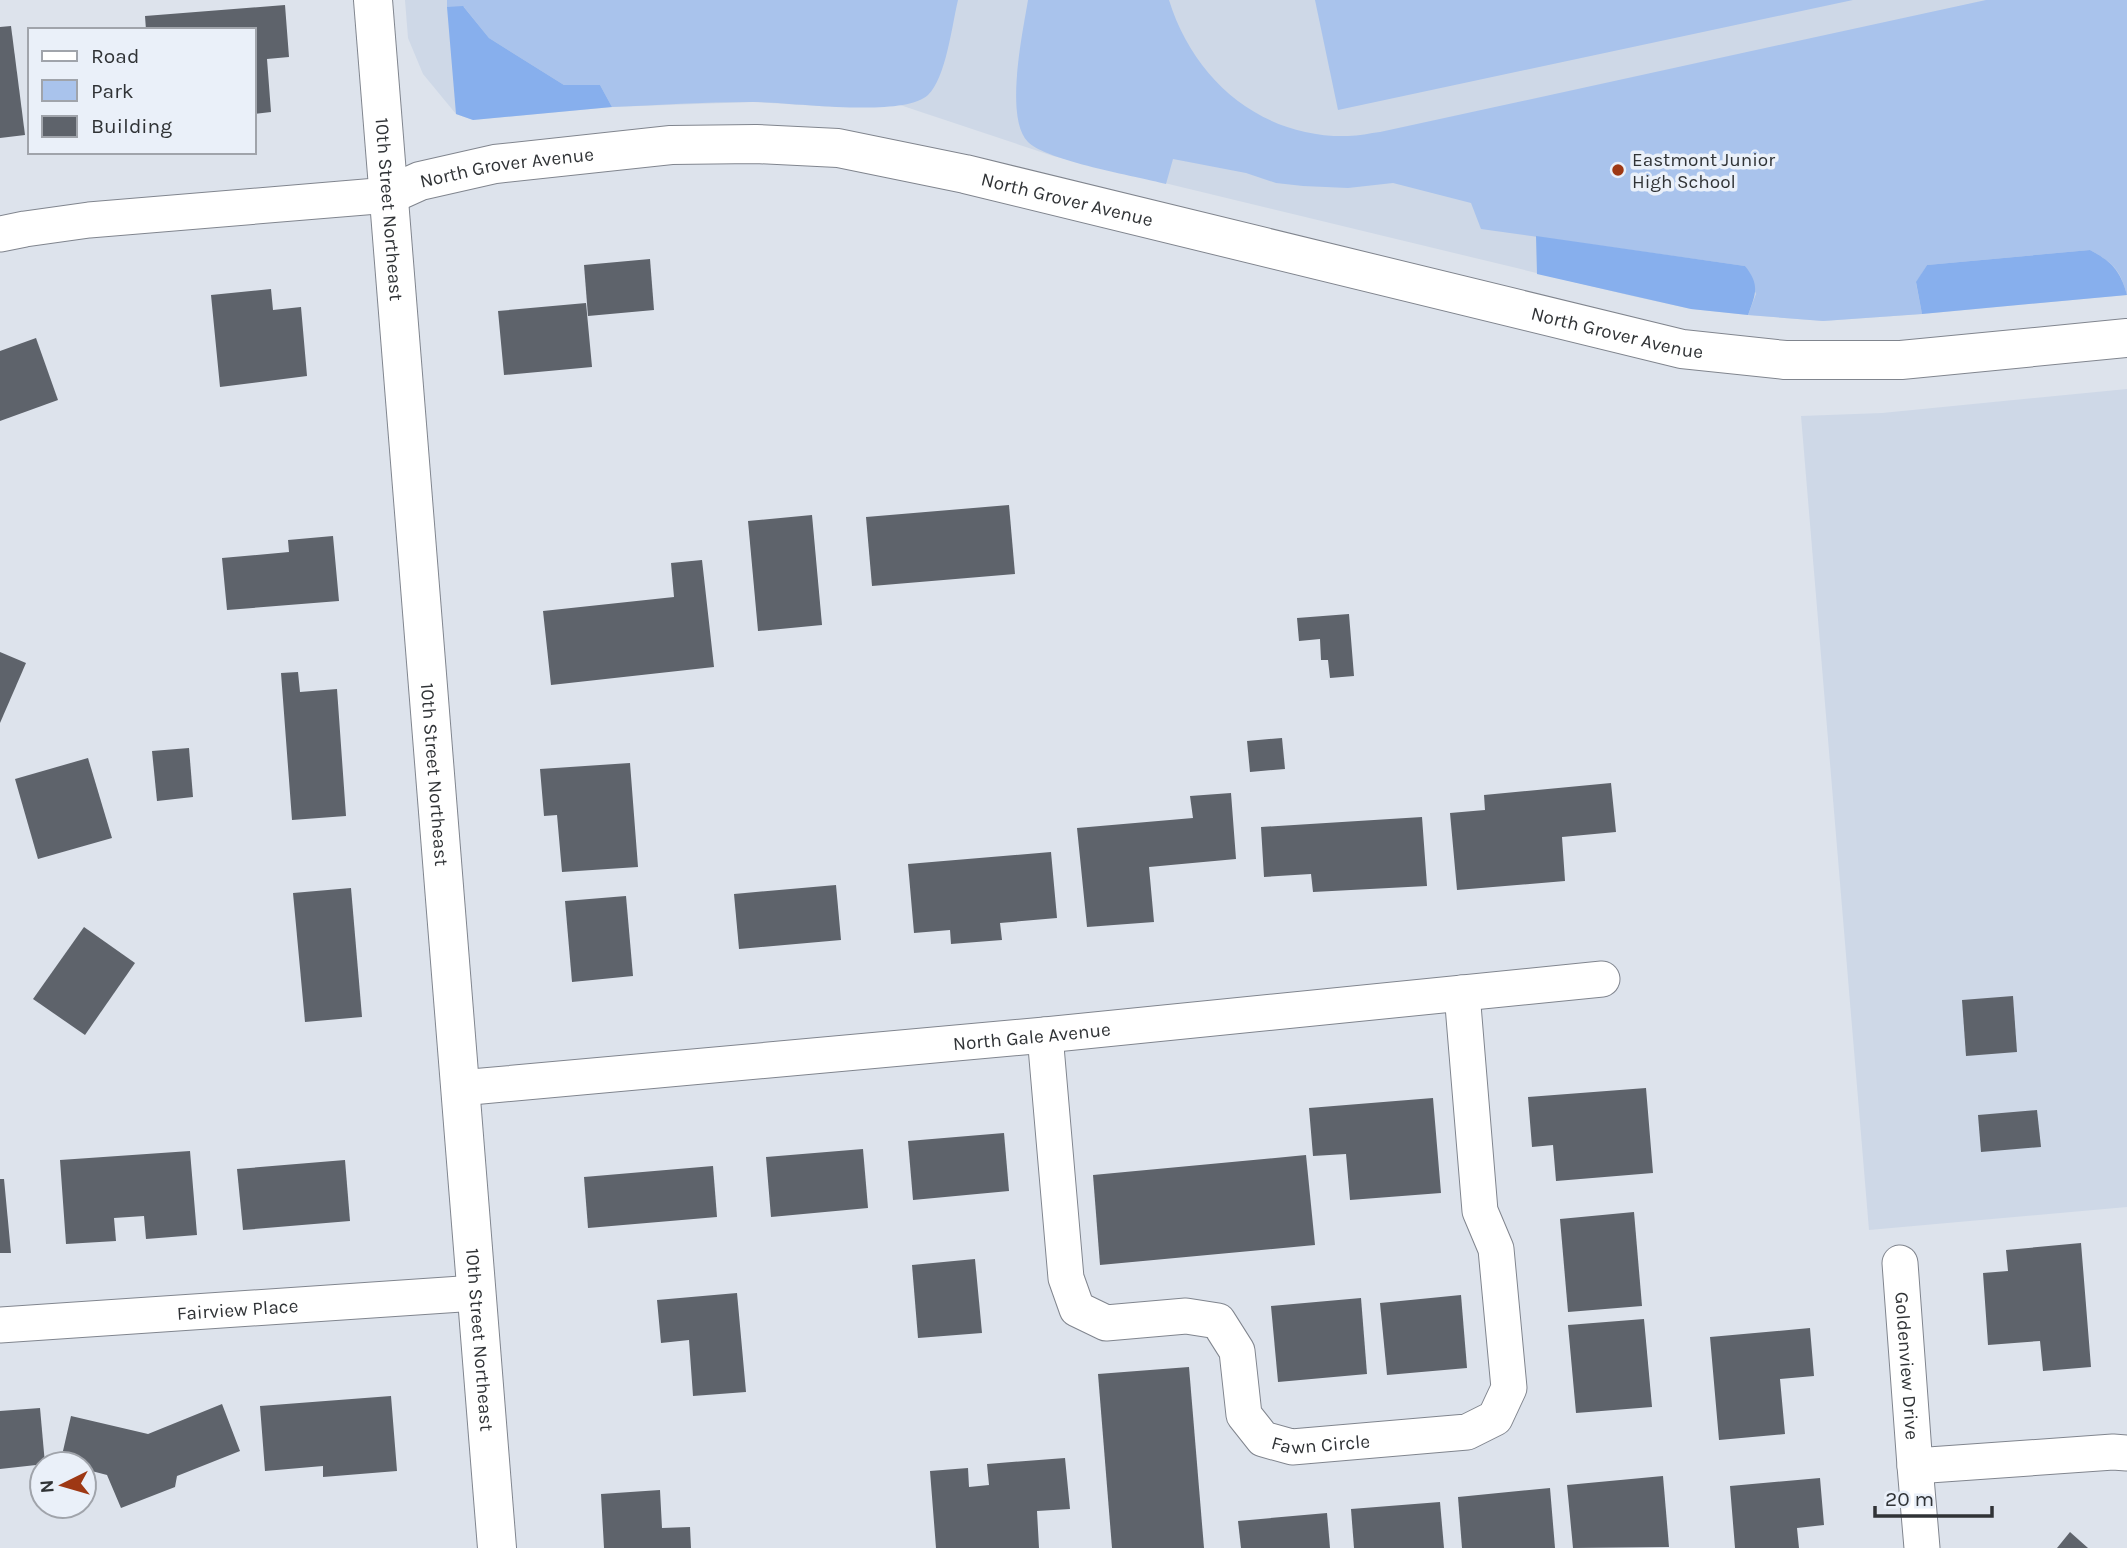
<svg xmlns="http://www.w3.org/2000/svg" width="2127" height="1548" font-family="Karla,sans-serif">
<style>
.built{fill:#ced8e7}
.green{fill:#a9c3ec}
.forest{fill:#87afed}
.building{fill:#5e636b}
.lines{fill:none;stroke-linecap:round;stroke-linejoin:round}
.street-casing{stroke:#80858e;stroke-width:37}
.secondary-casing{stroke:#80858e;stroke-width:40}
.street{stroke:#fff;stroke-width:35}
.secondary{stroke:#fff;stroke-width:38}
.poi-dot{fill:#9e3814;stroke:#eaf0f9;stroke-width:2.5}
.labels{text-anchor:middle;stroke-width:7;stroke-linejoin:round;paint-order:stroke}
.poi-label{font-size:19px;fill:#303336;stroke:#eaf0f9;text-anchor:start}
.street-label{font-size:19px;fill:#303336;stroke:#eaf0f9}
</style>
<rect width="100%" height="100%" fill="#dde3ec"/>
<g class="built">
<path d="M405,0H2127V295L1922,314L1823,321L1748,315L1691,309L1632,296L1053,156L900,105L836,107L753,102L612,107L473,120L456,114L423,74L408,38Z"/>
<path d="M2127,389V1207L1869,1230L1801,416L1882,413Z"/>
</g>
<g class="green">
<path d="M447,0H958C952,25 946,78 928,95C902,119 787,101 750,102C704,102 658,105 612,107L600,85H564L489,38L464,7H447Z"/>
<path d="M1028,0H1169C1194,81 1262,138 1348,136C1359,136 1370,133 1380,132L1986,0H2127V295C2120,269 2113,263 2090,250L1927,265L1916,283L1922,314L1823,321L1748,315L1756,294L1745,266L1481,229L1471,203L1393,183L1348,188L1303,186L1276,183L1246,173L1173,159L1166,184C1136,176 1047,161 1028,142C1004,118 1023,31 1028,0Z"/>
<path d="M1315,0H1853L1338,110Z"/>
</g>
<g class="forest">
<path d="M463,6L489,38L564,85H600L612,107L473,120L456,114L447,7Z"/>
<path d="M1536,236L1745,266C1760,285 1756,293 1748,315L1691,309L1537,274Z"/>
<path d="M2090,250C2112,262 2120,270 2127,295L1922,314L1916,282L1927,265Z"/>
</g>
<g class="building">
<path d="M285,5L289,57L267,59L271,112L254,114V30H146L145,16Z"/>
<path d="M11,26L25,135L0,138V27Z"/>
<path d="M650,259L654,310L588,316L584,265Z"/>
<path d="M271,289L273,310L301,307L307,376L220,387L211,295Z"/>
<path d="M586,303L592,367L504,375L498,311Z"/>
<path d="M36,338L58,400L0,421V351Z"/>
<path d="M1009,505L1015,574L872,586L866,517Z"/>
<path d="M812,515L822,625L758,631L748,521Z"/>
<path d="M333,536L339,601L227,610L222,558L289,552L288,540Z"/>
<path d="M702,560L714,667L551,685L543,611L674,597L671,563Z"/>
<path d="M1349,614L1354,676L1330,678L1328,660H1321L1320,639L1299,641L1297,618Z"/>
<path d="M0,652L26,663L0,723Z"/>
<path d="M298,672L300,692L337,689L346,816L292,820L281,673Z"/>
<path d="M1282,738L1285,769L1250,772L1247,741Z"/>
<path d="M189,748L193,797L157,801L152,751Z"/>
<path d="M88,758L112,838L38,859L15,779Z"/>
<path d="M630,763L638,867L562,872L557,815L544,816L540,769Z"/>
<path d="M1611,783L1616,832L1562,837L1565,881L1457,890L1450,813L1485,810L1484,795Z"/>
<path d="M1231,793L1236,859L1149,867L1154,922L1087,927L1077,828L1193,818L1190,796Z"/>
<path d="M1422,817L1427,886L1313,892L1311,874L1264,877L1261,827Z"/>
<path d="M1051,852L1057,918L1000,923L1002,940L951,944L950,930L914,933L908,864Z"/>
<path d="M836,885L841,940L739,949L734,894Z"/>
<path d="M351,888L362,1017L305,1022L293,893Z"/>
<path d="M626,896L633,976L572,982L565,901Z"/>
<path d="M84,927L135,963L85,1035L33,999Z"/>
<path d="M2013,996L2017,1052L1966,1056L1962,1000Z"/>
<path d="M1646,1088L1653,1173L1556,1181L1553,1145L1532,1147L1528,1097Z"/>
<path d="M1433,1098L1441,1193L1350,1200L1346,1154L1313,1156L1309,1108Z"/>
<path d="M2037,1110L2041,1147L1981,1152L1978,1115Z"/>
<path d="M1004,1133L1009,1191L913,1200L908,1141Z"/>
<path d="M863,1149L868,1208L771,1217L766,1157Z"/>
<path d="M190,1151L197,1235L146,1239L144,1216L114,1218L116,1241L66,1244L60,1160Z"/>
<path d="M1306,1155L1315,1245L1100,1265L1093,1175Z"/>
<path d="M345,1160L350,1221L243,1230L237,1169Z"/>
<path d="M713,1166L717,1217L588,1228L584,1177Z"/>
<path d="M0,1179H4L11,1253H0Z"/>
<path d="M1634,1212L1642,1306L1568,1312L1560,1219Z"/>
<path d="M2081,1243L2091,1367L2043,1371L2040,1341L1988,1345L1983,1273L2008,1271L2006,1250Z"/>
<path d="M975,1259L982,1333L918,1338L912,1265Z"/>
<path d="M737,1293L746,1392L693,1396L689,1340L661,1343L657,1300Z"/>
<path d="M1461,1295L1467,1368L1387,1375L1380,1303Z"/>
<path d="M1361,1298L1367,1374L1278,1382L1271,1306Z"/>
<path d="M1644,1319L1652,1407L1576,1413L1568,1325Z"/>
<path d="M1810,1328L1814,1376L1780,1379L1785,1434L1719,1440L1710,1337Z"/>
<path d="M1189,1367L1204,1548H1112L1098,1374Z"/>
<path d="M391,1396L397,1471L323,1477V1466L265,1471L260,1406Z"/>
<path d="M222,1404L240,1451L177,1476L175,1487L121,1508L107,1475L84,1469V1464H60L71,1416L148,1434Z"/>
<path d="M40,1408L45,1464L0,1469V1411Z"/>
<path d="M1065,1458L1070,1509L1037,1511L1039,1548H936L930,1471L968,1468L969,1487L989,1485L987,1464Z"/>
<path d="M1663,1476L1669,1547L1573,1548L1567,1485Z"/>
<path d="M1820,1478L1824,1525L1797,1528L1799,1548H1735L1730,1486Z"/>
<path d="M1550,1488L1555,1548H1462L1458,1497Z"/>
<path d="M660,1490L662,1528L690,1527L691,1548H604L601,1494Z"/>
<path d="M1440,1502L1444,1548H1354L1351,1509Z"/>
<path d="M1327,1513L1330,1548H1241L1238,1521Z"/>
<path d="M2070,1532L2088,1548H2057Z"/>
</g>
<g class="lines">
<g class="street-casing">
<g id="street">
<path d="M0,234L25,229L89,220L389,195"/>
<path id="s1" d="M1045,1035L1066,1278L1077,1309L1106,1323L1186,1316L1218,1321L1237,1351L1244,1415L1263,1439L1292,1447L1467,1432L1495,1418L1509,1388L1496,1249L1480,1211L1462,993"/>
<path id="s2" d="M460,1088L1045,1035L1602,979"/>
<path id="s3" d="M1900,1263L1915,1466L2113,1452L2127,1453"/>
<path id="s4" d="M0,1325L476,1293"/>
<path d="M1915,1466L1922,1548"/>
</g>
</g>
<g class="secondary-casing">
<g id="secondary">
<path id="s5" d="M373,0L497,1548"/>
<path id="s6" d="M389,195L420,181L495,164L671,145L756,144L838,148L965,174L1682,349L1785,360H1901L2127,338"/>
</g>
</g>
<use href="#street" class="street"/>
<use href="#secondary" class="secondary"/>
</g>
<circle class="poi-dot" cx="1618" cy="170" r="7"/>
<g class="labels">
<g class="poi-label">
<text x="1632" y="166">Eastmont Junior<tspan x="1632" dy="22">High School</tspan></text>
</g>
<g class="street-label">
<text dy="7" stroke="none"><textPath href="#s6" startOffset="122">North Grover Avenue</textPath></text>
<text dy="7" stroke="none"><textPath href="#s6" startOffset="690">North Grover Avenue</textPath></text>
<text dy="7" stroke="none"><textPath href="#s5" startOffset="210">10th Street Northeast</textPath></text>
<text dy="7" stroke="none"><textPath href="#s6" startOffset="1256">North Grover Avenue</textPath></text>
<text dy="7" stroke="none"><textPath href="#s5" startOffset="777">10th Street Northeast</textPath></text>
<text dy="7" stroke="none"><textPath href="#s2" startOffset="574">North Gale Avenue</textPath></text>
<text dy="7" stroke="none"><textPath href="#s4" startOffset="238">Fairview Place</textPath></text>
<text dy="7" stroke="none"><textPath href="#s5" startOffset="1344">10th Street Northeast</textPath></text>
<text dy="7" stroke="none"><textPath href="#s3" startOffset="103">Goldenview Drive</textPath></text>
<text dy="7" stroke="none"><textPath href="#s1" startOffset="611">Fawn Circle</textPath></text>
</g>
</g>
<rect x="28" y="28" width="228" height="126" fill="#eaf0f9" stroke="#a0a4ab" stroke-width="2"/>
<rect x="42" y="51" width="35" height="10" fill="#ffffff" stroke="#a0a4ab" stroke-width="2"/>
<text x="91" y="63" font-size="21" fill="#303336">Road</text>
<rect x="42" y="80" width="35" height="21" fill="#a9c3ec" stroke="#a0a4ab" stroke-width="2"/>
<text x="91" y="98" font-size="21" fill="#303336">Park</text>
<rect x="42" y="116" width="35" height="21" fill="#5e636b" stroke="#a0a4ab" stroke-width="2"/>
<text x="91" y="133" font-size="21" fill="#303336">Building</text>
<g transform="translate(63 1485) rotate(265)"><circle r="33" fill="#eaf0f9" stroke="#a0a4ab" stroke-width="2"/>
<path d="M0-5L12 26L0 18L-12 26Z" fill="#9e3814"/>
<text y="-10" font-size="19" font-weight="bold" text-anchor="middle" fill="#303336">N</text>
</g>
<path d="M1875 1506v10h117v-10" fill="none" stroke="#303336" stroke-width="3.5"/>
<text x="1885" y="1506" font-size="21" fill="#303336" stroke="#eaf0f9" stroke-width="5" paint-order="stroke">20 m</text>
</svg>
